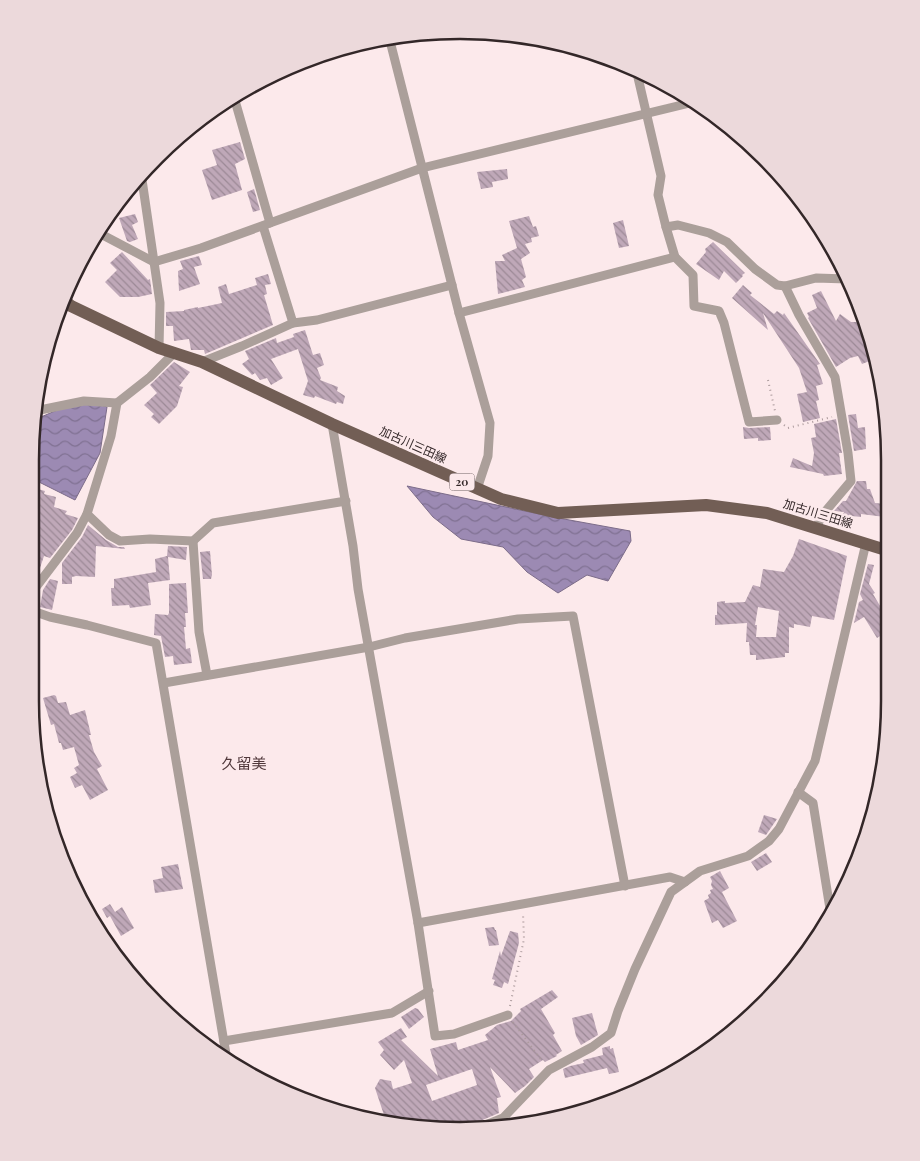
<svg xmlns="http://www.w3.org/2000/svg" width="920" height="1161" font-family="'Playfair Display','Noto Sans JP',serif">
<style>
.water{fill:url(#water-waves);stroke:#7c6c89}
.building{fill:url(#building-back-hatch);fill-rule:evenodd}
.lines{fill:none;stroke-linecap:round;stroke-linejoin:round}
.path{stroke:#ab9a9c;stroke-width:2;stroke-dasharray:1 4;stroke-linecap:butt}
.street{stroke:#ab9f9a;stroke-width:9}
.primary{stroke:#725e55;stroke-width:12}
.labels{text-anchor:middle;stroke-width:5;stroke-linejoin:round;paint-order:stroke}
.shield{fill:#fce9eb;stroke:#6f6162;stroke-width:1}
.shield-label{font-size:11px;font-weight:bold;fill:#332728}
.street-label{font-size:12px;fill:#332728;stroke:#fce9eb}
.quarter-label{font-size:15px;fill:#50383b;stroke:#fce9eb}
.rim{fill:none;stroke:#332728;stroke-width:2.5}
</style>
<defs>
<pattern id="water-waves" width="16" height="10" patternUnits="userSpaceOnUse" patternTransform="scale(1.25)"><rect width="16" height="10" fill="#9c8ab3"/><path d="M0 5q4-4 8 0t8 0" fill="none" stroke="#807192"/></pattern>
<pattern id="building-back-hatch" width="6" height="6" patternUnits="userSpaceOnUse" patternTransform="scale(1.25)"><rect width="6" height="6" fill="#bfa8b8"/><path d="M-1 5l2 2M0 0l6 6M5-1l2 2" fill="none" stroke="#9c8996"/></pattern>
</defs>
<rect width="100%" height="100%" fill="#fce9eb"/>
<g class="water">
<path d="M83,399L107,407L100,453L75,500L31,478V432L34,418L41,417Z"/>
<path d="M407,486L553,517L630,531L631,541L608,581L587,575L558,593L527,572L503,547L461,539L433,517Z"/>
</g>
<g class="building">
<path d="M240,142L245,159L235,164L242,190L212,200L202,170L217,165L212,150Z"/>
<path d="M507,169L508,179L492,182L493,187L481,189L477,172Z"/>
<path d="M254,189L260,210L253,212L247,192Z"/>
<path d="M135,214L138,222L132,225L138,239L130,242L127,241L119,218Z"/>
<path d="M529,216L533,227L536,226L539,236L531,238L532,242L525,244L530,253L521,259L526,277L522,280L525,287L498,294L495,261H505L502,255L517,248L509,221Z"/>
<path d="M623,220L629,246L619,248L613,223Z"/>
<path d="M713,242L745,273L742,275L743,276L736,283L724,271L719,280L696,264L706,252L705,249Z"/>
<path d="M122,252L148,280L150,279L152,294L138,297H120L105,282L117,270L110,263Z"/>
<path d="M199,256L202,265L194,267L200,284L179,291L178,271L183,269L180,261Z"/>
<path d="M268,274L271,284L265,285L267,294L264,295L273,325L205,354L204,350H191L189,339L174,341L173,326H166V312L184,311V310L198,307V308L222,303L218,287L226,284L229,294L257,285L255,278Z"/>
<path d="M743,285L752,293L750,295L774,314L777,311L783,315L784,313L820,364L817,365L823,384L816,386L819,400L816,401L820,418L803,422L797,394L807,392L799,368L763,313L768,330L732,298Z"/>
<path d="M821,291L836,321L840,314L851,322H860L865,326L868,332L866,334L874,355L871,357L872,360L862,364L858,356L850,358L836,367L808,318L809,317L807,313L817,308L812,295Z"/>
<path d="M305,330L312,352L313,355L320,353L324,365L317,368L321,378L320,380L338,387L337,391L345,396L343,404L337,402L336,404L315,396L314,398L303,395L308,381L298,349L271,359L283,378L271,385L267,378L260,380L255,373L252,375L242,364L249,359L245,351L276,338L277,343L294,337L293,334Z"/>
<path d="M174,362L190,372L179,386L183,387L177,406L159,424L151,417L154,414L144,405L157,393L150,385Z"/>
<path d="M856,414L858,428L865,427L866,449L854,451L848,415Z"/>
<path d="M836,419L842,453H839L842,474L824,476L823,474L790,467L793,458L812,466L814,453L811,438L816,437L814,424Z"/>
<path d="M743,427L749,428L770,427L771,440L758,441V438L744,439Z"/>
<path d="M857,481H866L867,489H870L875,503L887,504L885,517L861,514V517L843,515L844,512L834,511L843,501H846Z"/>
<path d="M31,487L45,491L44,494L56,497L54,507L67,511L65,514L78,518L72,530L50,558L44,556L38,574L30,584Z"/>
<path d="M88,525L106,540L118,547H124L125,549L96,546L95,577L76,576L72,577V584H62V563L82,537Z"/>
<path d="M799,539L847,556L834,620L812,616L810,627L794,624V628L789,627V653H785V657L756,660V655H750L749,642H746L747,623L715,625V615H717V602L725,601V603L745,602L753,585L760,587L763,569L784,572L793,556ZM758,607L779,611L776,637H756L757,625H755Z"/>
<path d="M168,546L187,547L186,560L168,557L170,580L148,583L151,605L130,608L129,605L112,606L111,588H114V579L156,572L155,559L167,556Z"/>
<path d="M210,551L212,575L211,579H203L200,552Z"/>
<path d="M868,564L874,565L869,584L875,593L873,594L886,616L890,614V630L877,638L864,617L854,623L859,602L863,600L860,594Z"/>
<path d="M50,579L58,581L52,610L40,607L43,590Z"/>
<path d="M186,583L188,613H185L186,627H184L186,649L190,648L192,663L174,665L173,656L165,657L161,636L154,635L155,614L168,615L169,613V584Z"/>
<path d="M54,695L56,696L58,703L66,702L70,715L85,710L91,735H89L94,752L102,766L97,769L108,790L90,800L82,785L75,788L70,777L77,773L74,768L79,765L74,747L63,750L61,743H59L54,724L51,725L43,698Z"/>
<path d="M764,815L777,819L766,835L758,832Z"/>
<path d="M766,853L772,862L757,871L751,862Z"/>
<path d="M178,864L183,889L155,893L153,880L163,878L161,867Z"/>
<path d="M720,871L729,888L722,892L737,921L723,928L718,920L712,923L704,901L709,898L708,895L711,893L710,890L713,889L711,885L712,881L710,877Z"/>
<path d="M110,904L115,912L122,907L134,928L121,936L110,916L107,918L102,909Z"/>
<path d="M494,927L495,930H496L499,945L489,946L485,928Z"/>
<path d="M510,931L518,933L519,943L508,984L504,982L502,988L493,985L495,980L492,979L500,951L501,956Z"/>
<path d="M552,990L558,997L541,1009L555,1033L553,1035L562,1051L556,1055L557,1056L545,1062L543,1060L529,1069L534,1077L525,1086L515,1093L490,1067L501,1097L497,1098L499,1113L459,1130V1129L453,1130L386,1121L375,1088L380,1079L391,1081L393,1089L412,1083L404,1060L394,1070L380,1055L384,1050L378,1042L401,1028L407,1037L401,1040L438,1076L430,1049L456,1042L458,1050L488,1040L485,1035L497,1025L511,1021L521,1011L520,1009ZM472,1069L477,1085L432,1101L426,1085Z"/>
<path d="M415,1008L418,1009L424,1017L409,1029L401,1017Z"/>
<path d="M592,1013L598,1035L581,1045L576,1036L572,1018Z"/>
<path d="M610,1046V1049L613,1048L619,1072L609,1074L607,1068L565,1078L563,1069L570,1066L584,1063L583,1060L603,1055L602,1048Z"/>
</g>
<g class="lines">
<g class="path">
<path d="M768,380L775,411"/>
<path d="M784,425L788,428L832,417"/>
<path d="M510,1006L524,939L523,913"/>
<path d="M513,1022L543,1062"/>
</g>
<g class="street">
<path d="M389,37L459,313L490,423L488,456L477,489"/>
<path d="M636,69L661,176L658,195L666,227L675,257L693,275L694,306L719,311L724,323L749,422L777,420"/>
<path d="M234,97L270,223"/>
<path d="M141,173L160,303L159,348"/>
<path d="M263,226L293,323"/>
<path d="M666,227L678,225L709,233L727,242L755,269L777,285L785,286L816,278L847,279"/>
<path d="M97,232L154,262L201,248L422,168L694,102"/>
<path d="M785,286L799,315L835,377L848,453L851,481L824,513L816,527"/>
<path d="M459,313L675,257"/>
<path d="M202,362L242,346L293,323L317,320L452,285"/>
<path d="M35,411L84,401L117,403"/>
<path d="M332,424L353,546L358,589L418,923L435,1036L454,1034L508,1015"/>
<path d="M87,514L109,535L120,541L150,539L193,541L213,523L346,501"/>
<path d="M193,541L199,632L207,675"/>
<path d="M30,595L77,533L87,514L111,436L117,403L150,377L173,354"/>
<path d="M30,610L50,617L87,625L156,643L227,1060"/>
<path d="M164,683L369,647L405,638L518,619L573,616L625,886"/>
<path d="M798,792L813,803L831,915"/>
<path d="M418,923L670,877L685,882"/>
<path d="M224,1041L392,1013L429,991"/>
<path d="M476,1129L503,1118L549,1070L592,1047L611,1033L618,1011L635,969L671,892L700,871L748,856L769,841L779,829L815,761L866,543"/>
</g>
<path class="primary" d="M63,299L71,306L159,348L202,362L332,424L501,499L558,513L706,505L767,513L889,551"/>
</g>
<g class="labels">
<rect class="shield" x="449.5" y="473.5" width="25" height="17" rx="4"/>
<g class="shield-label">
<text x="462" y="486">20</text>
</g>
<g class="street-label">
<text transform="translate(413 445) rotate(24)" y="4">加古川三田線</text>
<text transform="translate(818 514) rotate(17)" y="4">加古川三田線</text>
</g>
<g class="quarter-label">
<text x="244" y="769">久留美</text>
</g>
</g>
<path d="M0 0H920V1161H0ZM460 39H460A421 421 0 0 1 881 460V701A421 421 0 0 1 460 1122H460A421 421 0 0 1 39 701V460A421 421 0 0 1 460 39Z" fill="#ecd9db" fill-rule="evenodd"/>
<path class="rim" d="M460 39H460A421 421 0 0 1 881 460V701A421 421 0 0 1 460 1122H460A421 421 0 0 1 39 701V460A421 421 0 0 1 460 39Z"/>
</svg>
